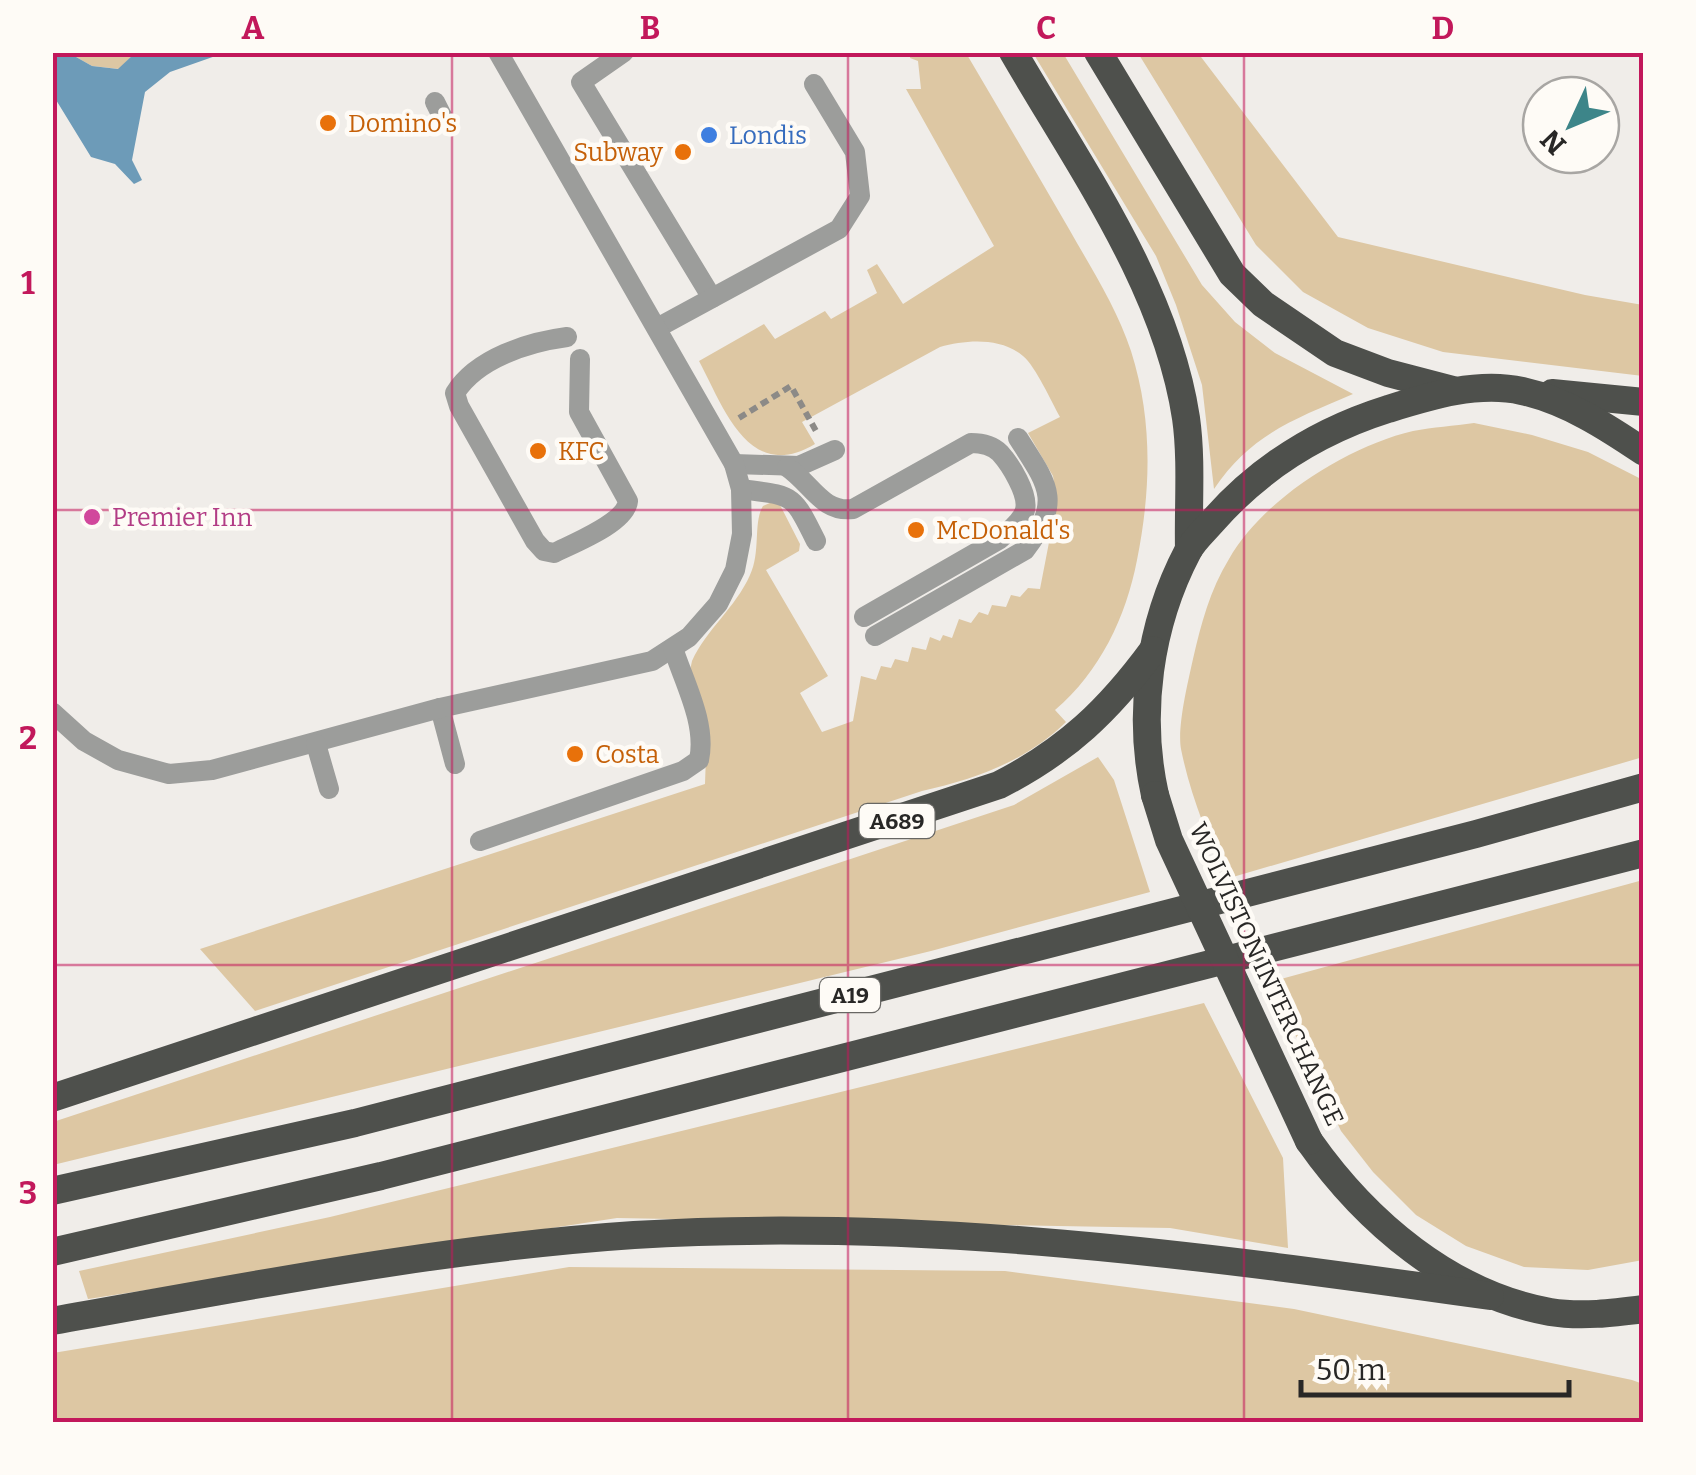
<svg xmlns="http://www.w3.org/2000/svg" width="1696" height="1475" font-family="Bitter,serif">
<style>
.green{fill:#ddc7a3}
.water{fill:#6d9bb8}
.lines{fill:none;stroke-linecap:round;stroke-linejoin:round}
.path{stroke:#8c8a87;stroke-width:6;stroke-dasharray:8 5;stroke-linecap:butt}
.service{stroke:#9c9d9b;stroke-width:20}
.trunk{stroke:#4e504c;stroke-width:28}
.trunk-bridge{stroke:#4e504c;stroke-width:28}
.grid{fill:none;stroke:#c2185b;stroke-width:2.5;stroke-opacity:0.55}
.food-dot{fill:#e8710a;stroke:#fefbf6;stroke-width:4}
.shop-dot{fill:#3f7fe0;stroke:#fefbf6;stroke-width:4}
.hotel-dot{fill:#d1479c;stroke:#fefbf6;stroke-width:4}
.labels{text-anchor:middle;stroke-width:9;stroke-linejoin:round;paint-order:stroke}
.shield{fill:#fefbf6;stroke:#686764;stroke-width:2.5}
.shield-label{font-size:22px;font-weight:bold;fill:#282726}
.food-label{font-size:25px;fill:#c56008;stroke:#fefbf6;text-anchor:start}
.shop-label{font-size:25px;fill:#366cbe;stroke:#fefbf6;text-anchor:start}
.hotel-label{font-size:25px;fill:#b23c85;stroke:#fefbf6;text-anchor:start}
.street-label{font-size:25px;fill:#282726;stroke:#fefbf6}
.neatline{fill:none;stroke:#c2185b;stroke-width:4}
.grid-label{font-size:32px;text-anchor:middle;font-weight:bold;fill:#c2185b}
</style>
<rect width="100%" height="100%" fill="#f0ede9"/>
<g class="green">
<path d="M69,53H135L119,69L92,66Z"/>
<path d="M911,53H966C1000,111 1035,170 1069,229C1091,268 1117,308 1131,351C1153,420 1151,490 1137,560C1126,617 1100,672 1055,710L1066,722C1026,761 976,779 922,791L255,1011L200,949L705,784L707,726L689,675L692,661C706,630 736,607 750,575C761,552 753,522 763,506L772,502L780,505L800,544L799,551L766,570L828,676L800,693L822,732L853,721L861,676L876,680L881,666L891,668L895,659L908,662L912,647L926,650L930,637L940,641L943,635L952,638L959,619L971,623L979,612L988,615L992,605L1006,607L1011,595L1020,597L1028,588L1040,589L1057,501L1053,476L1028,433L1060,417C1051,401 1036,367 1023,356C1000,337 966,340 940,347L802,422L815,444C749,484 724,408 699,361L764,324L775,339L825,311L831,319L877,293L867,270L877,264L903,304L994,246L906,89H921L918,61L910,58Z"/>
<path d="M1033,53H1063L1202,285L1235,322L1275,353L1353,394C1295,419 1251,434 1214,489L1202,385L1176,305L1156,256Z"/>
<path d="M1138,53H1198L1338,237L1585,295L1643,305V376L1443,352L1368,328L1303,292L1256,245Z"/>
<path d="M1474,423L1532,435L1588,452L1643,480V757L1226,879C1208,838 1190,794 1181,749C1177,727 1188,682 1193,659C1201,624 1210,590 1229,559C1262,500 1348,446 1413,431C1433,427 1454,426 1474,423Z"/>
<path d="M1098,757L1114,780L1150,892L931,951L53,1165V1122L1014,805Z"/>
<path d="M1643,880V1260L1588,1270L1524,1267L1466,1246L1416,1215L1373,1172L1341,1131L1270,982Z"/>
<path d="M1204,1003L1283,1158L1288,1248L1170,1228L617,1218L88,1299L79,1271L330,1217Z"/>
<path d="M569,1267L1005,1271L1294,1309L1632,1380L1643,1384V1422H53V1353Z"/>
</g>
<path class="water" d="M53,52L69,53L92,66L118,69L135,53H224L170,72L145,92L132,160L142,180L134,184L115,164L91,157L53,95Z"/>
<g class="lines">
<path class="path" d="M739,418L791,386L816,431"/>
<g class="service">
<path d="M624,52L581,82L712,298"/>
<path d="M435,102L445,122"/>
<path d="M657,328L839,229L860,196L855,152L814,84"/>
<path d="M567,337C529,342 477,358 455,393L459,406L535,541L544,551L554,553C574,543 626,523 628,501L579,412L580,359"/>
<path d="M734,464L799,466L835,450"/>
<path d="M787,467C812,484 822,513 853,509L971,443C981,443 992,445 1000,453C1010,464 1029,494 1025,510C1022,522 1008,531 1000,539L864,617"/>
<path d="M741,489C793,496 792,492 816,541"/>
<path d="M875,636L1025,550C1063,501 1048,485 1018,438"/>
<path d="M440,708L455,764"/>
<path d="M52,712L84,741L118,760L169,774L212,770L440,708L652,661L689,637L718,604L735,570L742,534L741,489L734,464L498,52"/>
<path d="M316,744L329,789"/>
<path d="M480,841L683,771L699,760C707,724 684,682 673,648"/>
</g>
<g class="trunk">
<path d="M1013,52C1079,166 1166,286 1186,418C1192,460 1188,507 1189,549"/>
<path d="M1098,52L1232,274L1263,304L1335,353L1388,373L1453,390"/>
<path d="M1552,393L1644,402"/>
<path d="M1155,795C1137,714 1149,625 1188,551C1193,541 1204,531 1212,522C1260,467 1318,431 1388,409C1430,396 1478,381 1522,391C1567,401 1607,427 1644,452"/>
<path d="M52,1098L999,785C1066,751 1109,710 1153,650"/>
<path d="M1309,1141C1366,1222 1450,1294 1550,1312C1581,1317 1613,1313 1644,1309"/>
<path d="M52,1191L355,1123L1476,834L1644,787"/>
<path d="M52,1252L381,1176L1644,853"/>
<path d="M52,1321C245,1287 439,1248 634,1235C921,1217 1207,1256 1490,1296"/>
</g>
<path class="trunk-bridge" d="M1155,795L1169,840L1309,1141"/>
</g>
<path class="grid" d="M452,52V1422M848,52V1422M1244,52V1422M52,510H1644M52,965H1644"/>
<g class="food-dot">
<circle cx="328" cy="123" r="10"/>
<circle cx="683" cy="152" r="10"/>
<circle cx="538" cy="451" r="10"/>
<circle cx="916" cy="530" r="10"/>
<circle cx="575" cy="754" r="10"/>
</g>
<circle class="shop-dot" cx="709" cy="135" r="10"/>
<circle class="hotel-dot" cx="92" cy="517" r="10"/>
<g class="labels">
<g class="shield">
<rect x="859.5" y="804" width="75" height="34" rx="8"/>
<rect x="820" y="978" width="60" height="34" rx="8"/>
</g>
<g class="shield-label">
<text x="897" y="829">A689</text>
<text x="850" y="1003">A19</text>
</g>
<g class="food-label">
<text x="348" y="132">Domino's</text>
<text x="663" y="161" text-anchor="end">Subway</text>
<text x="558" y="460">KFC</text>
<text x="936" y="539">McDonald's</text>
<text x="595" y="763">Costa</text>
</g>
<g class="shop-label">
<text x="729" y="144">Londis</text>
</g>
<g class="hotel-label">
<text x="112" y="526">Premier Inn</text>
</g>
<g class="street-label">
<text transform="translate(1267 974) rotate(65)" y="9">WOLVISTON INTERCHANGE</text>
</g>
</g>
<rect width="1696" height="1475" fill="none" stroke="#fefbf6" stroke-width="110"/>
<g transform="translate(1571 125) rotate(226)"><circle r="48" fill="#fefbf6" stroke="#a8a6a3" stroke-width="2.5"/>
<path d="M0-8L18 38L0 25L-18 38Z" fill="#3d8589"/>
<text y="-15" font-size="28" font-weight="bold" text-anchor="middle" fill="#282726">N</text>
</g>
<path d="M1301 1380v15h268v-15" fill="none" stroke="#282726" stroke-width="5"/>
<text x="1316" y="1380" font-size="30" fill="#282726" stroke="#fefbf6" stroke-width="8" paint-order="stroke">50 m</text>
<rect x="55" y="55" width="1586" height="1365" class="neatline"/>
<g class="grid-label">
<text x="253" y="39">A</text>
<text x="650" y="39">B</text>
<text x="1046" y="39">C</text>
<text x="1443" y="39">D</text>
<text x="28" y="294">1</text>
<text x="28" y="749">2</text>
<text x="28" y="1204">3</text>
</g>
</svg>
